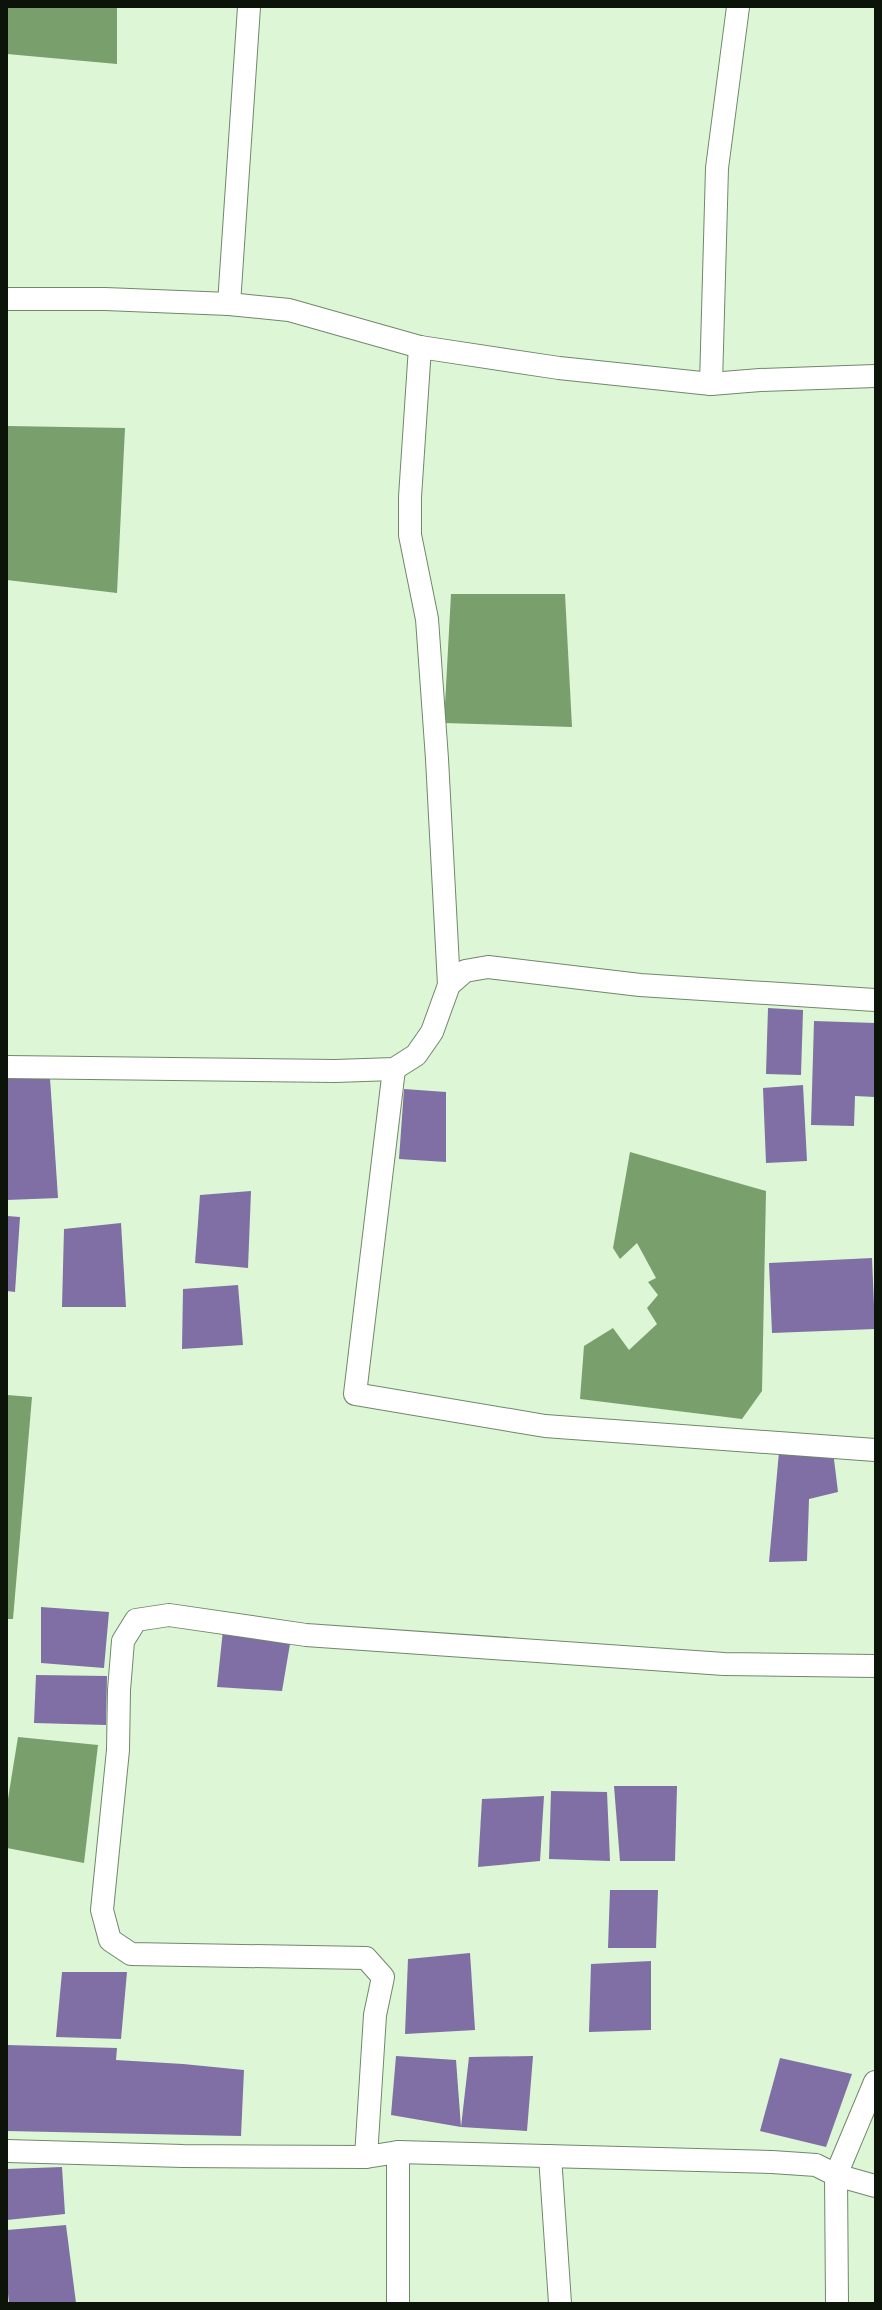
<svg xmlns="http://www.w3.org/2000/svg" width="882" height="2310" font-family="'Fira Sans',sans-serif">
<style>
.water{fill:#799f6d}
.building{fill:#7f6fa4}
.lines{fill:none;stroke-linecap:round;stroke-linejoin:round}
.street-casing{stroke:#71876b;stroke-width:24}
.street{stroke:#fff;stroke-width:22}
</style>
<rect width="100%" height="100%" fill="#ddf6d6"/>
<g class="water">
<path d="M7,7H117V64L7,54Z"/>
<path d="M7,426L125,428L117,593L7,580Z"/>
<path d="M451,594H565L572,727L444,723Z"/>
<path d="M630,1152L766,1191L762,1391L742,1419L580,1399L584,1346L613,1328L629,1350L657,1324L647,1308L658,1295L648,1282L656,1278L637,1243L620,1259L613,1248Z"/>
<path d="M7,1395L32,1397L13,1619H7Z"/>
<path d="M18,1737L98,1745L84,1863L7,1848V1805Z"/>
</g>
<g class="building">
<path d="M768,1008L803,1010L801,1075L766,1074Z"/>
<path d="M814,1021L875,1023V1097L855,1096L854,1126L811,1125Z"/>
<path d="M7,1078H50L58,1198L7,1200Z"/>
<path d="M803,1085L807,1161L766,1163L763,1088Z"/>
<path d="M404,1089L446,1092V1162L399,1159Z"/>
<path d="M251,1191L248,1268L195,1263L200,1195Z"/>
<path d="M7,1216L20,1217L15,1292L7,1291Z"/>
<path d="M121,1223L126,1307H62L64,1229Z"/>
<path d="M872,1258L875,1329L772,1333L769,1263Z"/>
<path d="M238,1285L243,1345L182,1349L183,1289Z"/>
<path d="M833,1451L838,1492L809,1499L807,1561L769,1562L779,1452Z"/>
<path d="M41,1607L109,1612L104,1668L41,1663Z"/>
<path d="M223,1630L290,1644L282,1691L217,1687Z"/>
<path d="M36,1675L107,1676L106,1725L34,1723Z"/>
<path d="M614,1786H677L675,1861H620Z"/>
<path d="M551,1791L607,1792L610,1861L549,1859Z"/>
<path d="M544,1796L540,1861L478,1867L482,1799Z"/>
<path d="M610,1890H658L656,1948H608Z"/>
<path d="M470,1953L475,2030L405,2034L408,1959Z"/>
<path d="M651,1961V2030L589,2032L591,1964Z"/>
<path d="M62,1972H127L121,2039L56,2037Z"/>
<path d="M7,2045L117,2048L116,2060L183,2064L244,2070L241,2136L7,2131Z"/>
<path d="M396,2056L456,2060L461,2127L391,2115Z"/>
<path d="M533,2056L527,2131L461,2127L469,2057Z"/>
<path d="M780,2058L852,2074L826,2147L760,2131Z"/>
<path d="M62,2167L65,2214L7,2220V2169Z"/>
<path d="M66,2225L76,2303H9L7,2284V2230Z"/>
</g>
<g class="lines">
<g class="street-casing">
<g id="street">
<path d="M7,299H105L229,304L289,310L420,347L559,368L711,384L760,380L875,376"/>
<path d="M229,304L249,7"/>
<path d="M420,347L410,497V535L427,619L437,759L449,985"/>
<path d="M711,384L717,168L738,7"/>
<path d="M7,1067L335,1071L394,1069L416,1055L432,1032L449,985L465,971L488,967L640,985L875,1000"/>
<path d="M394,1069L355,1394L545,1426L875,1450"/>
<path d="M7,2151L183,2156L366,2157L398,2152L772,2162L816,2165L836,2175L875,2186"/>
<path d="M398,2152V2303"/>
<path d="M550,2156L560,2303"/>
<path d="M366,2157L375,2015L383,1977L366,1958L131,1954L110,1940L102,1910L118,1750L119,1690L123,1641L136,1620L169,1615L306,1635L724,1664L875,1666"/>
<path d="M837,2303L836,2175L875,2082"/>
</g>
</g>
<use href="#street" class="street"/>
</g>
<rect width="882" height="2310" fill="none" stroke="#0c1409" stroke-width="16"/>
</svg>
